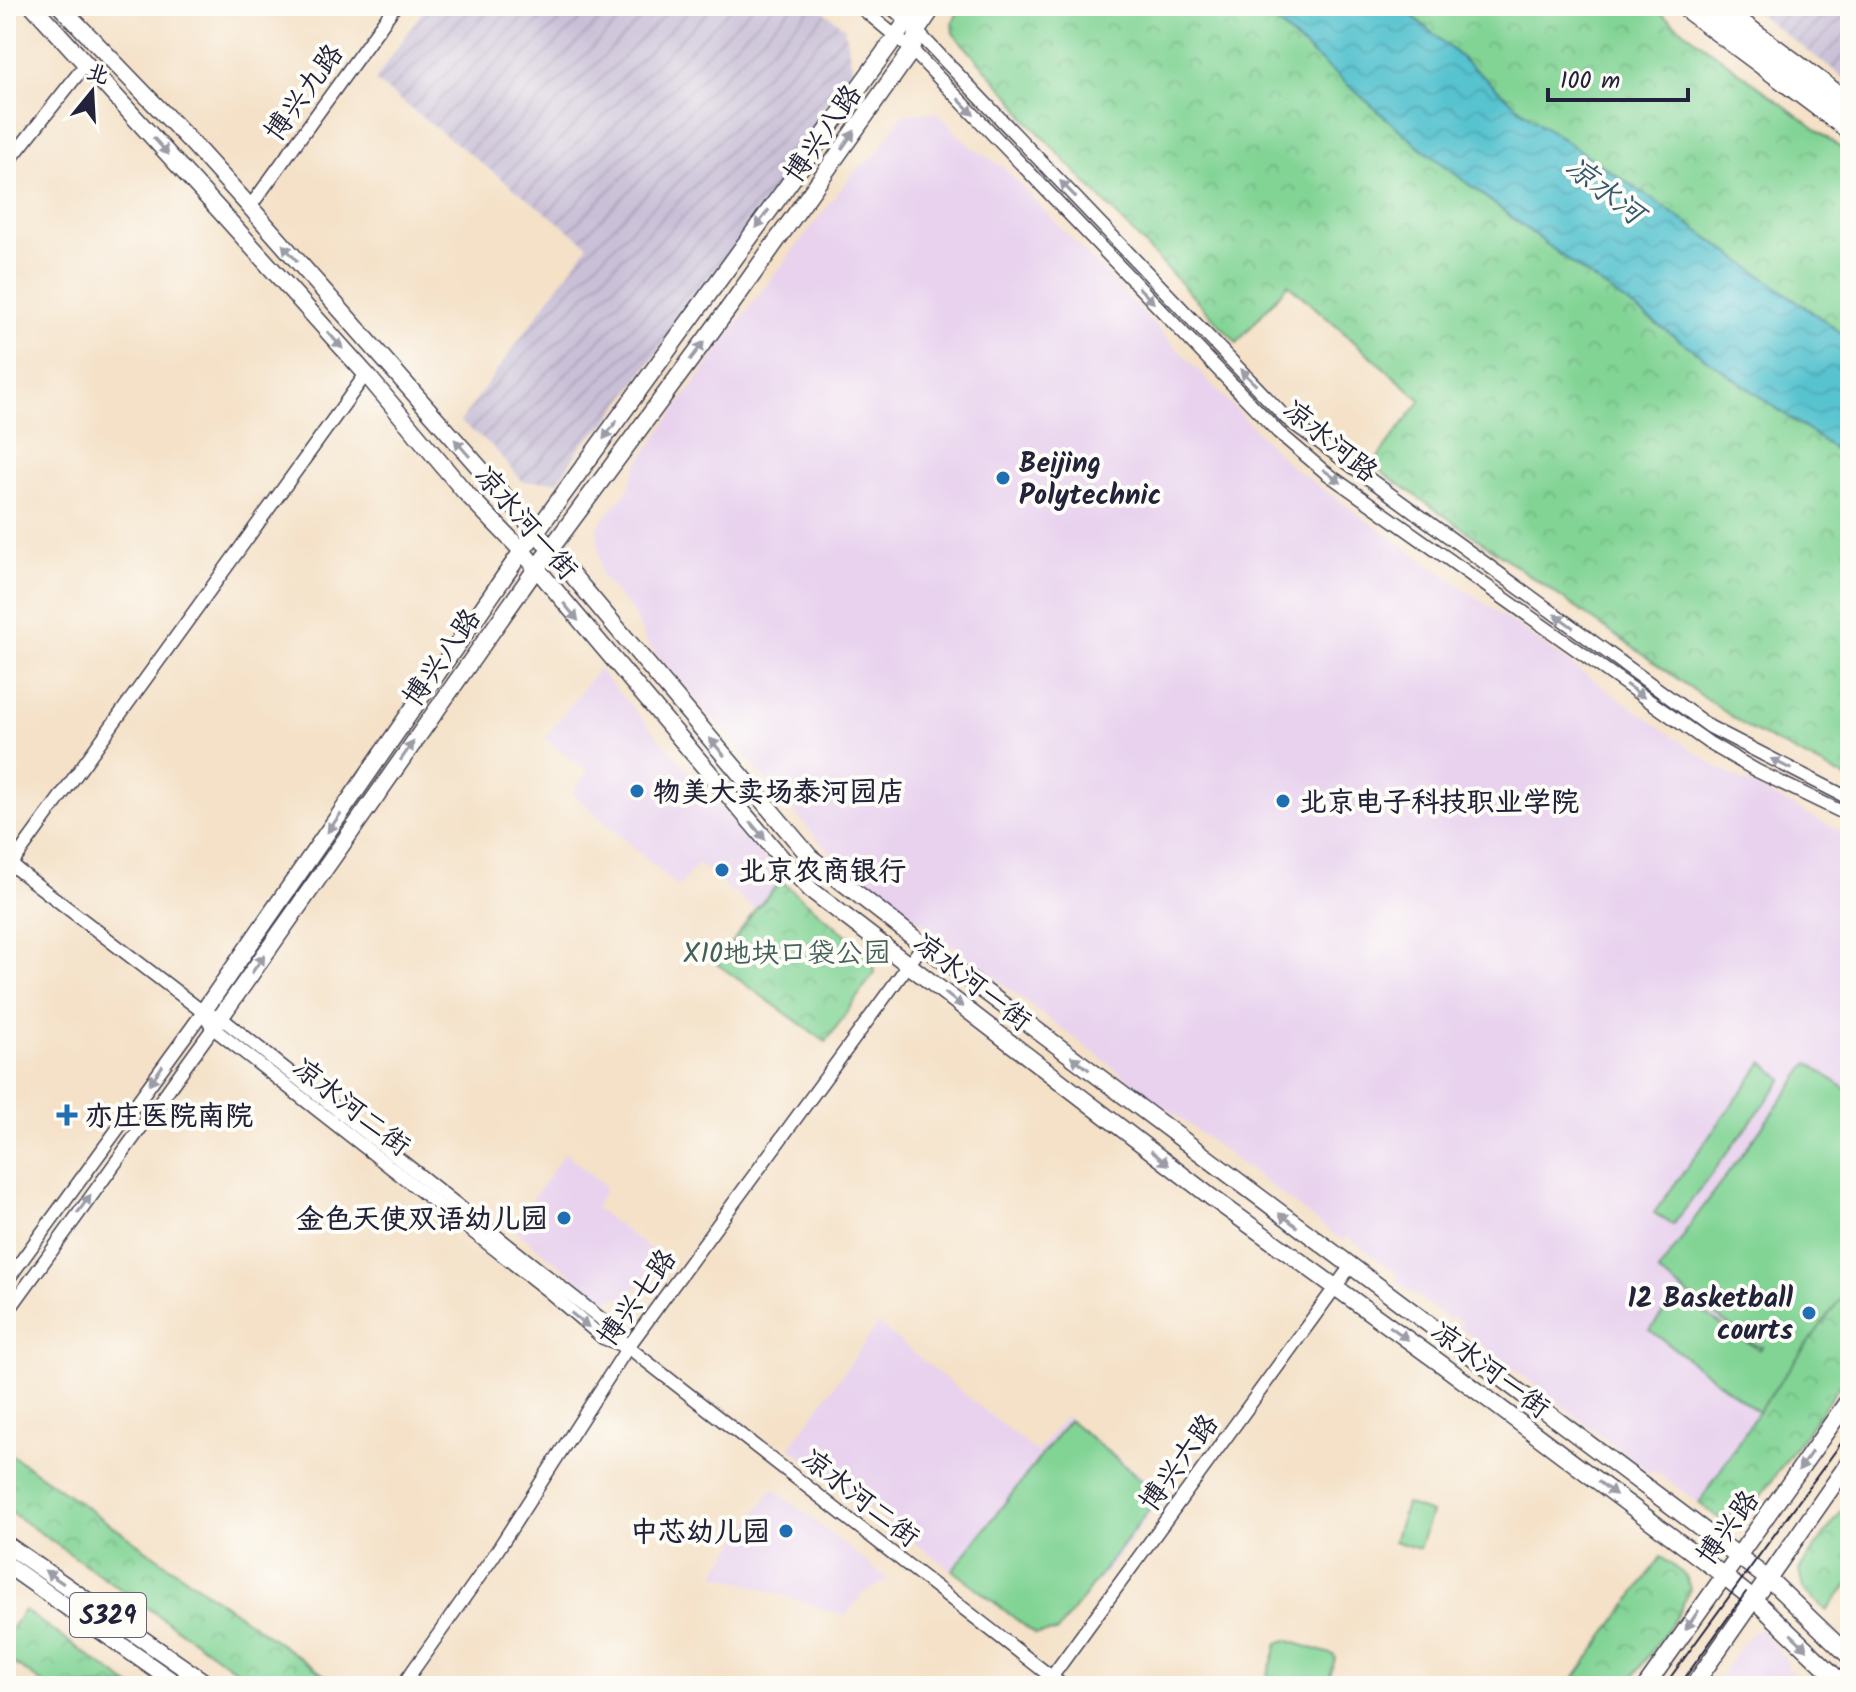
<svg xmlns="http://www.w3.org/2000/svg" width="1856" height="1692" font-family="Kalam,'LXGW WenKai TC',sans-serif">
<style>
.built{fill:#e8d2ee}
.industrial{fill:url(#industrial-furrows)}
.park{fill:url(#park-crowns);stroke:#527b68;stroke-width:2}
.pitch{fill:#82d495;stroke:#527b68;stroke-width:2}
.water{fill:url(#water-waves);stroke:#3c7285;stroke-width:2}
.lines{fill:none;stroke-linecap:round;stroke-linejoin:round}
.minor-casing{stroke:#423f50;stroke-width:15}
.major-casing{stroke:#423f50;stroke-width:19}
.minor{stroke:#fff;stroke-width:12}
.major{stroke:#fff;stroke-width:16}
.tram{stroke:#22223b;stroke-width:2}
.oneway{fill:#9c9ca7}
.poi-dot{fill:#1f6fb2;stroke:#fdfcf7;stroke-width:3}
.labels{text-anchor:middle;stroke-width:8;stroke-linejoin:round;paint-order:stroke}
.shield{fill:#fdfcf7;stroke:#646373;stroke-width:2}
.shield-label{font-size:26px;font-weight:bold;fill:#22223b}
.street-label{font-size:28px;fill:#22223b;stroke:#fdfcf7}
.poi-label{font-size:28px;font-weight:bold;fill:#22223b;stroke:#fdfcf7;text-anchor:start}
.park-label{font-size:28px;fill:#44605a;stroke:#fdfcf7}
.water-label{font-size:30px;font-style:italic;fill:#355a6f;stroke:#fdfcf7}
</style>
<defs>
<pattern id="industrial-furrows" width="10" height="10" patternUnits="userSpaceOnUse" patternTransform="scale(2)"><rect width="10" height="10" fill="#c9bfd7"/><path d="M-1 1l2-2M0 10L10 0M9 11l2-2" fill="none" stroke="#aca4b9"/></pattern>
<pattern id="park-crowns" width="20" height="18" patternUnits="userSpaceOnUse" patternTransform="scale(2)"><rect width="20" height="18" fill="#82d495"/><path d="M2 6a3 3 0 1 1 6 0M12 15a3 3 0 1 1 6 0" fill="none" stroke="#70b681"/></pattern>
<pattern id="water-waves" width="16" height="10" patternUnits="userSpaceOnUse" patternTransform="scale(2)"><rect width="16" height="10" fill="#57c3cf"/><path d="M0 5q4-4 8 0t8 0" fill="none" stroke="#4ba7b3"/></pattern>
</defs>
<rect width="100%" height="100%" fill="#fdfcf7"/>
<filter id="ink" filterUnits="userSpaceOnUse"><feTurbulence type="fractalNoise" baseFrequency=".0125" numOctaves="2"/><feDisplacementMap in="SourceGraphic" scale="16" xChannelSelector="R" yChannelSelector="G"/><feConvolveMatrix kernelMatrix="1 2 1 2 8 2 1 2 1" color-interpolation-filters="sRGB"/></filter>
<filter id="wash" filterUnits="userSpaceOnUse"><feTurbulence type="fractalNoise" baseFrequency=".006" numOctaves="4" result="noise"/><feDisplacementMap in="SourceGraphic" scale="32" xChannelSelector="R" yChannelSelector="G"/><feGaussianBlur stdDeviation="1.8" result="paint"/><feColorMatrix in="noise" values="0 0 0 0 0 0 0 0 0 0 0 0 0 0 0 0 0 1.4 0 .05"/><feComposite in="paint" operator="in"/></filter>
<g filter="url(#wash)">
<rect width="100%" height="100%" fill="#f4e1c7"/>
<g class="built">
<path d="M937,112L971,147L1002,166L1289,465L1715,766L1850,836V1285L1758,1412L1699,1503L1662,1476L1645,1469L1459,1327L1462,1322L1453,1316L1450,1320L1395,1280L1398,1275L1347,1236L1343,1241L843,863L820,842L647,643L633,613L601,576L597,528L628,490L637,464L742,317L854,172L875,156L903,114Z"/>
<path d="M598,669L730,818L781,881L755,910L698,864L678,887L572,793L588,771L545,739Z"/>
<path d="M565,1153L606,1187L595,1208L661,1257L631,1296L605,1300L512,1228Z"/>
<path d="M878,1324L1037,1453L1065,1416L1164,1494L1108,1571L1090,1588L1057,1632L1035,1634L790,1447Z"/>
<path d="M773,1488L889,1580L863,1593L846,1616L715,1574Z"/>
<path d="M1760,1629L1789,1663L1786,1667L1798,1678L1792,1686H1713L1749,1635Z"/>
</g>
<g class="industrial">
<path d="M426,6H817L844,27L852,68L824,106L814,135L606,423L584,442L558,481L523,482L492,446L460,422L588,245L375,81Z"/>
<path d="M1747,6H1850V82Z"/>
</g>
<g class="park">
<path d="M962,6H1257L1415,143L1583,272L1850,460V780L1748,728L1372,465L1421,400L1288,284L1237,343L1026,119L1013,99L953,33L952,23Z"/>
<path d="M1401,6H1651L1850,155V339L1693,227L1530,117Z"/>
<path d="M781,881L872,956L874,973L826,1042L717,964L755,910Z"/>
<path d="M1850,1285V1371L1747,1515L1720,1519L1699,1503L1758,1412Z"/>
<path d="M6,1451L340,1686H259L6,1509Z"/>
<path d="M1850,1499V1581L1827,1611L1803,1589L1799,1570Z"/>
<path d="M1661,1557L1686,1576L1690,1589L1678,1614L1627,1686H1569Z"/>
<path d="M24,1610L131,1686H47L6,1658V1636Z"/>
</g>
<g class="pitch">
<path d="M1763,1062L1783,1079L1673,1225L1654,1213Z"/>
<path d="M1809,1063L1850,1092V1285L1758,1412L1650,1330L1677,1295L1759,1350L1762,1347L1756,1346L1658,1272L1686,1233L1685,1232Z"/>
<path d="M1069,1420L1160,1495L1057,1632L1035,1634L953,1570Z"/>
<path d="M1406,1504L1431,1513L1419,1549L1394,1541Z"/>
<path d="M1286,1640L1334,1655L1335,1659L1327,1686H1276L1268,1684L1266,1680L1278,1643Z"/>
</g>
<path class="water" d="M1257,6H1401L1530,117L1693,227L1850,339V460L1583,272L1415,143Z"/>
</g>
<g filter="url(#ink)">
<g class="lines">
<g class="minor-casing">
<g id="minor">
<path d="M859,6L912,50L1278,432L1325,472L1709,743L1757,771L1850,816"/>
<path d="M889,6L907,21L1287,419L1710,727L1850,799"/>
<path d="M1724,6L1850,100"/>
<path d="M6,165L86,64"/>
<path d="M250,207L395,6"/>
<path d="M6,861L203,1012L213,1028L547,1290L603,1338L625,1346"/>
<path d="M11,865L366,374"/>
<path d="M214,1016L220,1017L610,1326L628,1347L1063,1686"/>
<path d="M6,1282L203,1012"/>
<path d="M6,1314L213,1028"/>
<path d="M402,1686L493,1557L628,1347L923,945"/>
<path d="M1045,1686L1350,1267"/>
</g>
</g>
<g class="major-casing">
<g id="major">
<path d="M33,6L220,211L366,374L464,491L522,551L789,867L811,890L1211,1197L1440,1363L1719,1572L1760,1605L1845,1686"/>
<path d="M60,6L193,144L250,207L536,532L810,857L931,951L1733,1552L1774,1584L1850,1657"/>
<path d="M1681,6L1850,132"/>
<path d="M1704,6L1850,115"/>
<path d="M203,1012L522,551L918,6"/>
<path d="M213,1028L535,570L731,305L912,50L917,31L934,6"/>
<path d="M6,1544L210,1686"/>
<path d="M6,1564L179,1686"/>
<path d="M1646,1686L1850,1398"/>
<path d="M1693,1686L1850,1461"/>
</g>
</g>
<use href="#minor" class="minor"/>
<use href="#major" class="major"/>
<g class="tram">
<path d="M1664,1686L1850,1431"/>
<path d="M1679,1686L1746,1592"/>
</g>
</g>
<defs><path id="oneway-solid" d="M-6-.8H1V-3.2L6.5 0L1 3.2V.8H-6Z" transform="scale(2)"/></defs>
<g class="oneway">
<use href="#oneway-solid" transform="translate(966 107) rotate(46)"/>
<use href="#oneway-solid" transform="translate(848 140) rotate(-55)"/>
<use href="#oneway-solid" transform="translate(161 146) rotate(48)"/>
<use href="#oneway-solid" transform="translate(1068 189) rotate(-134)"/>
<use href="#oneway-solid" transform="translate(762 219) rotate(126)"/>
<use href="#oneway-solid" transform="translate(290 253) rotate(-131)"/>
<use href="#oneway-solid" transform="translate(1146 295) rotate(46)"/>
<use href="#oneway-solid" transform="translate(335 340) rotate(48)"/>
<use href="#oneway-solid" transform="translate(697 351) rotate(-53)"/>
<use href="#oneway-solid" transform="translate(1248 377) rotate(-134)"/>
<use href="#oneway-solid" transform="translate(610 430) rotate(126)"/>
<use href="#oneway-solid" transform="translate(462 448) rotate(-131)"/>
<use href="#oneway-solid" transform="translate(1332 476) rotate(36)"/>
<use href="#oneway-solid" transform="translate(571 612) rotate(50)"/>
<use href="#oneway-solid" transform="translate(1564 621) rotate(-144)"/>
<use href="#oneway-solid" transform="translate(1635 691) rotate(35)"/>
<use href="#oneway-solid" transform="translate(717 747) rotate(-130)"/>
<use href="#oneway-solid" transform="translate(407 751) rotate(-55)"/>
<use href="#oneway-solid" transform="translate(1781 764) rotate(-153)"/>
<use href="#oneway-solid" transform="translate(334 823) rotate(125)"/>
<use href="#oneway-solid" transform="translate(758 831) rotate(50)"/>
<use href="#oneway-solid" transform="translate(258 964) rotate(-55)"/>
<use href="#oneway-solid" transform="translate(954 1000) rotate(38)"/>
<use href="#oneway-solid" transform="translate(1080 1063) rotate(-143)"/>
<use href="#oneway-solid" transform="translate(156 1075) rotate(126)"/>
<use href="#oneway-solid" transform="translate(1160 1158) rotate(38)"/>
<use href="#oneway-solid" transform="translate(84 1204) rotate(-54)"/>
<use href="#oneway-solid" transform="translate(1288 1220) rotate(-143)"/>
<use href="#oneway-solid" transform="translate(580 1320) rotate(39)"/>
<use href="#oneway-solid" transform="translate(1399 1333) rotate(36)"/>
<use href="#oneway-solid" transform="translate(1805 1461) rotate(125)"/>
<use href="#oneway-solid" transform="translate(1607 1488) rotate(37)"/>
<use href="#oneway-solid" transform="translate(54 1577) rotate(-145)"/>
<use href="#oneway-solid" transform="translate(1692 1620) rotate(125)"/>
<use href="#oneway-solid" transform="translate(1799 1642) rotate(44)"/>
</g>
</g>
<g class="poi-dot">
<circle cx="1003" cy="478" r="8"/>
<circle cx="637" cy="791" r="8"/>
<circle cx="1283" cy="801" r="8"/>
<circle cx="722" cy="870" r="8"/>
<path d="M63 1103h8v8h8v8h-8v8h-8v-8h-8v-8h8z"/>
<circle cx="564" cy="1218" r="8"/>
<circle cx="1809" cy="1313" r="8"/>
<circle cx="786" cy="1531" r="8"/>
</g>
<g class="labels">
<rect class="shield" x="70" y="1593" width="76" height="44" rx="6"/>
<g class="shield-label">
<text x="108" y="1624">S329</text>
</g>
<g class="street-label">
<text transform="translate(303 92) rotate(-54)" y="10">博兴九路</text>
<text transform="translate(822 133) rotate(-55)" y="10">博兴八路</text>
<text transform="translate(1331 440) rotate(39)" y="10">凉水河路</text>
<text transform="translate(527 522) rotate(49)" y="10">凉水河一街</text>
<text transform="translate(441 657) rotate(-55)" y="10">博兴八路</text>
<text transform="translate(973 981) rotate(38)" y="10">凉水河一街</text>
<text transform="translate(352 1106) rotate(38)" y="10">凉水河二街</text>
<text transform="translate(636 1297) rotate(-54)" y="10">博兴七路</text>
<text transform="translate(1491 1369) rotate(37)" y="10">凉水河一街</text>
<text transform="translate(1178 1462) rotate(-54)" y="10">博兴六路</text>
<text transform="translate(861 1497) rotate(38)" y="10">凉水河二街</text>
<text transform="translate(1727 1527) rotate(-54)" y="10">博兴路</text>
</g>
<g class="poi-label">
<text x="1019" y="472">Beijing<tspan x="1019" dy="32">Polytechnic</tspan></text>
<text x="653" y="801">物美大卖场泰河园店</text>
<text x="1299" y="811">北京电子科技职业学院</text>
<text x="738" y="880">北京农商银行</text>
<text x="85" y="1125">亦庄医院南院</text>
<text x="548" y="1228" text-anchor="end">金色天使双语幼儿园</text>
<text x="1793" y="1307" text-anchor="end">12 Basketball<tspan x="1793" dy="32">courts</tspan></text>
<text x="770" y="1541" text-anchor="end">中芯幼儿园</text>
</g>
<g class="park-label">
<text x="787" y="962">X10地块口袋公园</text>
</g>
<g class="water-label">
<text transform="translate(1605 190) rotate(38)" y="10">凉水河</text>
</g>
</g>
<rect width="1856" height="1692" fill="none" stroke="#fdfcf7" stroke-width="32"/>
<g transform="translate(92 92) rotate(18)" stroke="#fdfcf7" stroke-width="6" paint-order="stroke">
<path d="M0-6L14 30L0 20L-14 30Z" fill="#22223b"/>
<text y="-12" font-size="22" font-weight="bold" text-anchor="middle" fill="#22223b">北</text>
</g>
<path d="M1548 88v12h140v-12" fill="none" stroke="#22223b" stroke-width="4"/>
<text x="1560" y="88" font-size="24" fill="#22223b" stroke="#fdfcf7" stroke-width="6" paint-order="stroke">100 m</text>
</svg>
